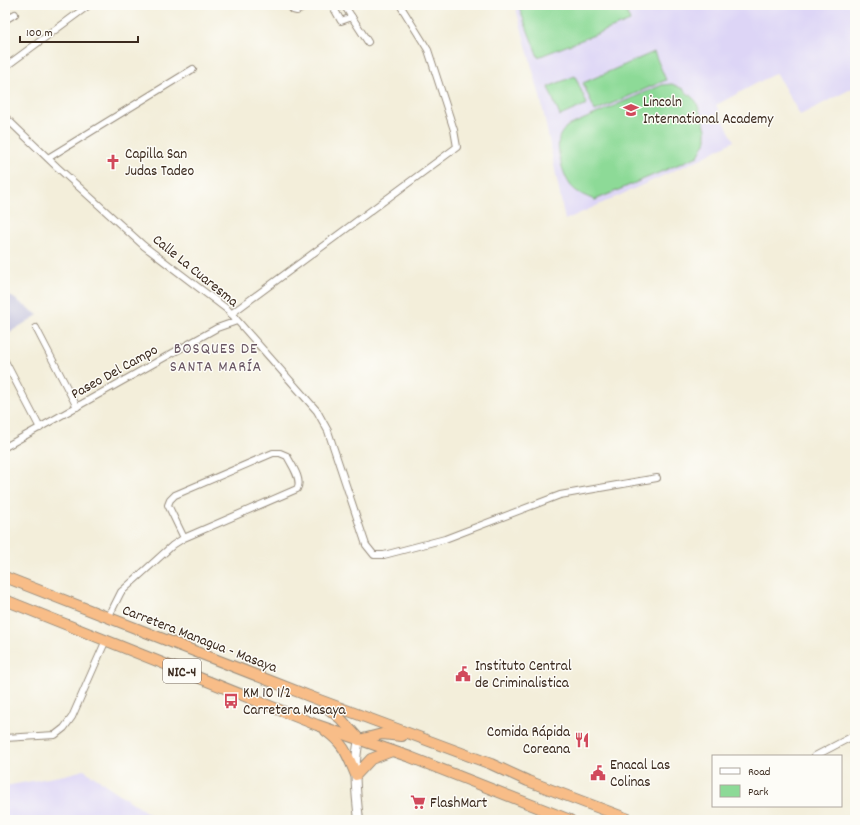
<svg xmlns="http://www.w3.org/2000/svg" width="860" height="825" font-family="Dekko,sans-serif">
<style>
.built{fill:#ddd5f6}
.industrial{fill:#c2c1dc}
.green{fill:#8dda97;stroke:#64825a}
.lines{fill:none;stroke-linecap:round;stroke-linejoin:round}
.minor-casing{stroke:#978c7c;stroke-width:8}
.tertiary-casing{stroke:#978c7c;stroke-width:10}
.trunk-casing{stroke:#978c7c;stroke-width:12}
.minor{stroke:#fff;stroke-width:6}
.tertiary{stroke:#fff;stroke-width:8}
.trunk{stroke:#f8bd88;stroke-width:10}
.labels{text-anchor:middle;stroke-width:3;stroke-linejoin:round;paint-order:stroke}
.shield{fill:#fdfcf7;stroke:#75695f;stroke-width:1}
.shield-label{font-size:14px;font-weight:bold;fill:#3b2a1e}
.poi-label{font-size:15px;fill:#3b2a1e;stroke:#fdfcf7;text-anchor:start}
.street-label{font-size:15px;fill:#3b2a1e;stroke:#fdfcf7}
.neighbourhood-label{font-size:16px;letter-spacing:1px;fill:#695663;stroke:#fdfcf7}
</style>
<rect width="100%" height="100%" fill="#fdfcf7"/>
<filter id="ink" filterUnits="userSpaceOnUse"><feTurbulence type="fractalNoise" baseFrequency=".025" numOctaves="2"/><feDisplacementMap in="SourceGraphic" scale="8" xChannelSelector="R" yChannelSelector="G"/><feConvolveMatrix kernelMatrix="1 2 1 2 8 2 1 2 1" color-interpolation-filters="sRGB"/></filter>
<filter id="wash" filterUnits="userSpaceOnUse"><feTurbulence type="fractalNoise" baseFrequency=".012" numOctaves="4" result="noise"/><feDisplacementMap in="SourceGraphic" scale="16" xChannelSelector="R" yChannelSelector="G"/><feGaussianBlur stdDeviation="0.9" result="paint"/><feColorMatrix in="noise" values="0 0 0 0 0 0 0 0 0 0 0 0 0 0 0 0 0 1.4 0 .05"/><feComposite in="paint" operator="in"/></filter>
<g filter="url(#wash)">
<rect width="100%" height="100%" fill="#f3eeda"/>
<g class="built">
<path d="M515,5H855V87L800,115L776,73L716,105L734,141L702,158L565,220L541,100Z"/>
<path d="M84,770L158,820H5V786L65,775Z"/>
</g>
<path class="industrial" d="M5,292L38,315L5,335Z"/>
<g class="green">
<path d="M518,5H624L630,21L538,57Z"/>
<path d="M654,52L666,80L595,111L583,83Z"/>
<path d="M575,76L587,104L560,116L548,87Z"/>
<path d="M672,84L683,89L696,101L706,129V141L698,156L595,200C587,197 577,193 571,186C563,176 556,150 559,138C560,134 564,130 566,127L662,85Z"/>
</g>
</g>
<g filter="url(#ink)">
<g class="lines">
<g class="minor-casing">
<g id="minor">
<path d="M289,5L293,10L297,11L309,5"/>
<path d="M332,5L341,21L352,17"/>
<path d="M344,5L368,42"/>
<path d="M5,20L15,14"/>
<path d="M5,67L89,5"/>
<path d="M5,117L57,167L144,246L228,310L317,411L328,431L366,545L374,555H384L445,539L560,495L657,478"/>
<path d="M48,158L193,69"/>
<path d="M231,314L457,147L454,130L428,50L400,5"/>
<path d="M36,328L77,407"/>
<path d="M5,361L40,428"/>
<path d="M5,447L217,328L237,321"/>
<path d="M108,618L121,592L173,545L184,538L297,489C303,480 291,464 287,456L280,453H273L175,495L170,500L168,505L184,538"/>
<path d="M5,738L55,735L64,728L72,717L106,640"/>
<path d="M815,756L855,735"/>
</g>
</g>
<g class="tertiary-casing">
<path id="tertiary" d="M359,820C356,794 353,766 359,740"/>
</g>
<g class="trunk-casing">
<g id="trunk">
<path d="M5,577L314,698L491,764L528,781L631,820"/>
<path d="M5,600L317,725L410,757L570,820"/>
<path d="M325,706L340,718L358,738"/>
<path d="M326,731C345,745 347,754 356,775L371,759L392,751"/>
<path d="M359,740L382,734L402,736"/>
</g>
</g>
<use href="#minor" class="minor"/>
<use href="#tertiary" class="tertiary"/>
<use href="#trunk" class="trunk"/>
</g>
</g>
<defs>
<g id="school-bare" transform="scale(1.2)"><path d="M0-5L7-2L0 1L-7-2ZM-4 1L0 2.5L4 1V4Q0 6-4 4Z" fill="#d1495b" stroke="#fdfcf7" stroke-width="2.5" paint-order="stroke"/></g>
<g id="church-bare" transform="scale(1.2)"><path d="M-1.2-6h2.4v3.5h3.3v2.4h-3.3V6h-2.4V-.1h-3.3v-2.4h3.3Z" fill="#d1495b" stroke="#fdfcf7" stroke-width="2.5" paint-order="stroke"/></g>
<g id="civic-bare" transform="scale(1.2)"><path d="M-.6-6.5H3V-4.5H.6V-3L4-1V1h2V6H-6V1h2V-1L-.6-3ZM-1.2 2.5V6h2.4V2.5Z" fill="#d1495b" stroke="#fdfcf7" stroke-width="2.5" paint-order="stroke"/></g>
<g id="bus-bare" transform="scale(1.2)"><path d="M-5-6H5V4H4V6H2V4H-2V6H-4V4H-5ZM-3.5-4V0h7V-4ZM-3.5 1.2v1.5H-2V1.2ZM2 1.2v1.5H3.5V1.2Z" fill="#d1495b" stroke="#fdfcf7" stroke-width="2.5" paint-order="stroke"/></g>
<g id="restaurant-bare" transform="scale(1.2)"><path d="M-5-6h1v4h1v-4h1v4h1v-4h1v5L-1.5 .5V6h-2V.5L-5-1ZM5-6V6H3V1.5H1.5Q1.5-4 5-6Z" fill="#d1495b" stroke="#fdfcf7" stroke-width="2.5" paint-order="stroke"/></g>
<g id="supermarket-bare" transform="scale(1.2)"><path d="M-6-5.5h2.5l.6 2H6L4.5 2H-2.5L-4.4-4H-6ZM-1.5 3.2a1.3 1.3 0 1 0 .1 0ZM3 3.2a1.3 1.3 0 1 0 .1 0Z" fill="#d1495b" stroke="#fdfcf7" stroke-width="2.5" paint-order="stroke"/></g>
</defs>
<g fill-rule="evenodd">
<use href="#school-bare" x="631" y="110"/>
<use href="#church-bare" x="113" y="162"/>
<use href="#civic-bare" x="463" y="674"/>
<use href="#bus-bare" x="231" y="701"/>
<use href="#restaurant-bare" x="582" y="740"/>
<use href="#civic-bare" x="598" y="773"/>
<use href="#supermarket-bare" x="418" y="802"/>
</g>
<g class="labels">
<rect class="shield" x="163" y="659" width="38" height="24" rx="3"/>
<g class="shield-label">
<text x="182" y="676">NIC-4</text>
</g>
<g class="poi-label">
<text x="643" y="106">Lincoln<tspan x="643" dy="17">International Academy</tspan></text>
<text x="125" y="158">Capilla San<tspan x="125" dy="17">Judas Tadeo</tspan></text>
<text x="475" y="670">Instituto Central<tspan x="475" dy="17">de Criminalistica</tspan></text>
<text x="243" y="697">KM 10 1/2<tspan x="243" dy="17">Carretera Masaya</tspan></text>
<text x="570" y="736" text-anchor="end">Comida Rápida<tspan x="570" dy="17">Coreana</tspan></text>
<text x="610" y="769">Enacal Las<tspan x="610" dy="17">Colinas</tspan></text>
<text x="430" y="807">FlashMart</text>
</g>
<g class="street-label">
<text transform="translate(196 270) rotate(39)" y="5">Calle La Cuaresma</text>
<text transform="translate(114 371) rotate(-29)" y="5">Paseo Del Campo</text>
<text transform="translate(200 638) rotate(21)" y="5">Carretera Managua - Masaya</text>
</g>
<g class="neighbourhood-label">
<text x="216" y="353">BOSQUES DE<tspan x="216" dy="18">SANTA MARÍA</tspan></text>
</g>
</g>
<rect width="860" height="825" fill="none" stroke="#fdfcf7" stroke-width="20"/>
<rect x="712" y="755" width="130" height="52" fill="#fdfcf7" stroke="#afa8a0"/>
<rect x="720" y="768" width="20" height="6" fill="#ffffff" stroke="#afa8a0"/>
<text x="748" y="775" font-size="12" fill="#3b2a1e">Road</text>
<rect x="720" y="785" width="20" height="12" fill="#8dda97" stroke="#afa8a0"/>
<text x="748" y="795" font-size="12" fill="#3b2a1e">Park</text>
<path d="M20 36v6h118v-6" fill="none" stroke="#3b2a1e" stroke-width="2"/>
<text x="26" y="36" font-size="12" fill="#3b2a1e" stroke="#fdfcf7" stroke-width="3" paint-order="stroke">100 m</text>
</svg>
